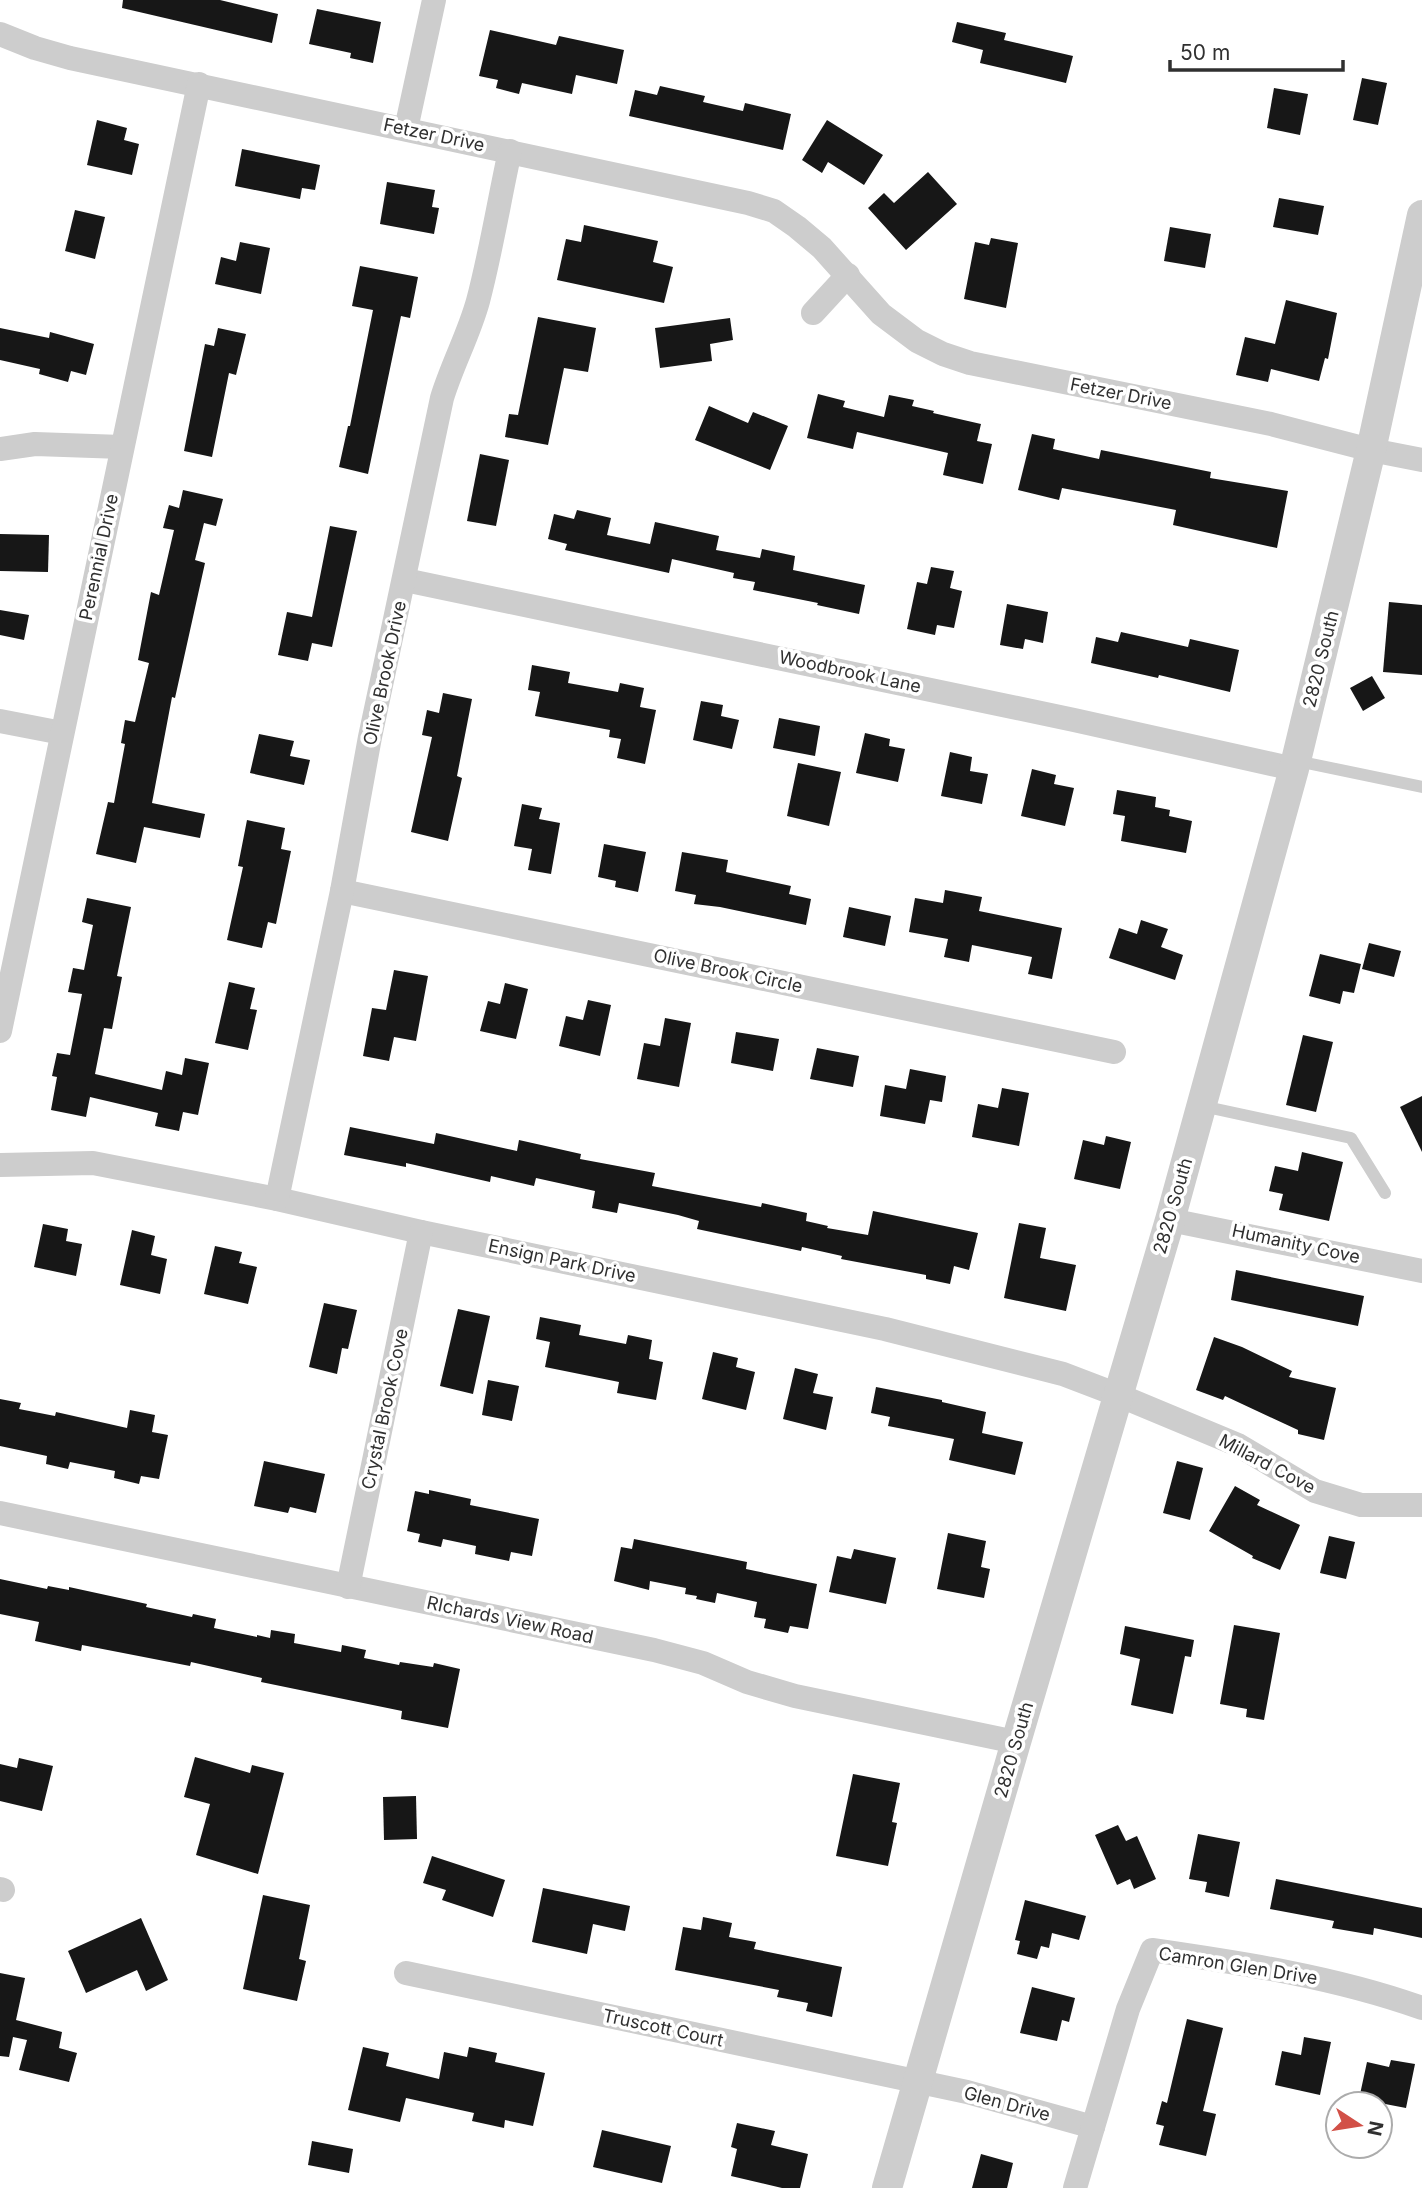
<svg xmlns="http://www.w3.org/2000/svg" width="1422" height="2188" font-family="Inter,sans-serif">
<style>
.building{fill:#171717}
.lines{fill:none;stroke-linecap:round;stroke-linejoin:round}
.service{stroke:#cdcdcd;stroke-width:12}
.minor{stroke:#cdcdcd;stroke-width:24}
.tertiary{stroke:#cdcdcd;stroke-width:30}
.labels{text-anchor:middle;stroke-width:7;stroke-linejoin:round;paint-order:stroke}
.street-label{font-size:18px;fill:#303030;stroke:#fff}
</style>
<rect width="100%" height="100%" fill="#fff"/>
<g class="building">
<path d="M123,0H220L278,14L272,43L122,8Z"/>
<path d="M317,9L381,22L373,63L350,58L351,53L309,44Z"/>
<path d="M957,22L1006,33L1004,40L1073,56L1066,83L980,63L983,50L952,42Z"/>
<path d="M490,30L556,45L559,36L624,50L617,84L576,75L572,94L522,83L519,94L496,88L498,80L479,76Z"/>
<path d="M1362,78L1387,83L1378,125L1353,120Z"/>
<path d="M660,86L705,96L703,102L743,111L745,103L791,114L783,150L629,116L635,90L657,95Z"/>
<path d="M1274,88L1308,94L1300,135L1267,128Z"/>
<path d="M97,120L127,128L124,140L139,144L132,175L87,165Z"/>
<path d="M827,120L883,155L864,185L828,162L822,173L802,160Z"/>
<path d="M242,149L320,165L315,190L302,188L300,199L235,186Z"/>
<path d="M928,172L957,204L906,250L868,208L884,193L894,203Z"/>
<path d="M387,182L435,190L432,207L439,208L434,234L380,224Z"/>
<path d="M1279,198L1324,206L1318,235L1273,227Z"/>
<path d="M75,210L105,217L95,259L65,251Z"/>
<path d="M584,225L658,241L653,262L673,267L664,303L557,280L566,239L581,242Z"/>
<path d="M1170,227L1211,234L1205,268L1164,261Z"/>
<path d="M991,238L1018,243L1006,308L964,299L975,242L989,245Z"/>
<path d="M240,242L270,248L261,294L215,284L221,257L236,261Z"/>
<path d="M360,266L418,277L410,318L401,316L368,474L339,467L348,426H350L373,310L352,306Z"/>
<path d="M1286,300L1337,313L1328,359L1325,358L1319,381L1271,369L1268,382L1236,375L1245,337L1275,344Z"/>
<path d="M538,317L596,328L588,372L564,368L548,445L505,437L509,414L518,415Z"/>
<path d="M730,318L733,340L710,344L712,361L660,368L655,328Z"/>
<path d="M0,328L49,338L50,332L94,344L86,375L71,371L68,382L39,374L40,369L0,360Z"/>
<path d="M218,328L246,334L236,375L229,373L212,457L184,451L205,344L214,346Z"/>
<path d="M818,394L845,401L843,407L884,417L889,395L914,400L912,406L934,411L933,413L981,424L977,441L992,444L983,484L943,475L948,453L857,432L853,449L807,438Z"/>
<path d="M709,406L748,423L753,412L788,426L770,470L695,440Z"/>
<path d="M1032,434L1055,439L1053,449L1099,459L1101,450L1211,472L1210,478L1288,491L1277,548L1173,525L1176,510L1062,488L1059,500L1018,490Z"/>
<path d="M480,454L509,460L496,526L467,521Z"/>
<path d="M183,490L223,499L216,526L204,523L195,560L205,563L175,698L172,697L152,803L205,814L200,838L144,827L136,863L96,854L108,802L114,803L125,744L121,743L125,720L135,722L149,663L138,660L151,592L159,595L174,530L163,528L169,505L179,508Z"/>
<path d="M577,510L611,518L607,535L650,544L655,522L719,536L716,550L760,558L762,549L795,556L793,570L865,585L859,614L817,605L818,603L753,590L755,582L733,578L734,573L672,559L669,573L565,550L567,544L548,539L554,514L574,519Z"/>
<path d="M330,526L357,531L332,647L312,643L308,661L278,655L287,612L312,617Z"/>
<path d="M0,534L49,535L48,572L0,571Z"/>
<path d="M931,567L954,571L950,588L962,591L954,628L937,625L935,635L907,629L917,582L927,584Z"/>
<path d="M1389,602L1422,605V675L1383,672Z"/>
<path d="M1007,604L1048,612L1043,643L1025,639L1023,649L1000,645Z"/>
<path d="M0,610L29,615L24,640L0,635Z"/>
<path d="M1121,632L1188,647L1190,639L1239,650L1230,692L1159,675L1158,678L1091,663L1096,637L1118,642Z"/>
<path d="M532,665L570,672L568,683L618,692L620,683L644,688L640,707L656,710L645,764L617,758L621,739L609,737L610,730L535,716L540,692L528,690Z"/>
<path d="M1372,676L1385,698L1363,711L1350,688Z"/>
<path d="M443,693L472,699L457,776L462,778L448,841L411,832L432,737L422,735L427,710L439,713Z"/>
<path d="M701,701L723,705L721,716L739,720L732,749L693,740Z"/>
<path d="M779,718L820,726L815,756L773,748Z"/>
<path d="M865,733L890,739L889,746L905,749L898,782L856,773Z"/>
<path d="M259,734L294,741L290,756L310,760L304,785L250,773Z"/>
<path d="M950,752L972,757L970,771L988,774L982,804L941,796Z"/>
<path d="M798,763L841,772L829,826L787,816Z"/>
<path d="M1032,769L1056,775L1054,784L1074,788L1065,826L1021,816Z"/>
<path d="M1117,790L1156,797L1155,807L1170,810L1169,816L1192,821L1186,853L1121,841L1125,816L1113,814Z"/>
<path d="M522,804L542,808L539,819L560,823L551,874L528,870L532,849L514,846Z"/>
<path d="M247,820L285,828L281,849L291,851L276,924L268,922L262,948L227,940L243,867L238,866Z"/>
<path d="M604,844L646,852L638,892L615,887L616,881L598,877Z"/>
<path d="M682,852L728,860L726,872L791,886L789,894L811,899L806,925L720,907L694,904L696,895L675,891Z"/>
<path d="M945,890L982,897L979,911L1062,928L1052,979L1028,974L1032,957L972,945L969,962L944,957L948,939L909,932L915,898L943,903Z"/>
<path d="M87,898L131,907L117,976L122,977L112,1029L104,1028L95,1074L162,1090L166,1071L182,1075L185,1058L209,1063L198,1115L183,1112L179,1131L155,1126L158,1113L90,1097L86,1117L51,1110L57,1077L52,1076L57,1053L70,1055L82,994L68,992L73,968L84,970L93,925L82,922Z"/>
<path d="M849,907L891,916L885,946L843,937Z"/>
<path d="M1141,920L1168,929L1161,947L1183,955L1175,980L1109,958L1119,928L1137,934Z"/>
<path d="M1369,943L1401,951L1394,977L1362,969Z"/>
<path d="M1320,954L1361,964L1354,993L1343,991L1340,1004L1309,996Z"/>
<path d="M394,970L428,976L416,1041L394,1037L389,1061L363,1056L372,1008L386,1010Z"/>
<path d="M229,982L255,988L250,1009L257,1010L248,1050L215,1043Z"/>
<path d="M505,983L528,989L516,1039L480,1031L488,1001L500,1004Z"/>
<path d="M588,1000L611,1005L600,1056L559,1046L566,1016L583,1020Z"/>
<path d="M665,1018L691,1023L679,1087L637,1079L644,1043L660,1046Z"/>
<path d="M736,1032L779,1039L773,1071L731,1063Z"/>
<path d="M1303,1035L1333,1042L1316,1112L1286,1105Z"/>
<path d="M817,1048L859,1056L853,1087L810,1079Z"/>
<path d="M910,1069L946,1076L942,1102L930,1100L925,1124L880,1116L885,1085L906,1089Z"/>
<path d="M1002,1088L1029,1093L1019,1146L972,1137L978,1104L998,1108Z"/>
<path d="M1422,1096V1152L1400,1107Z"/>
<path d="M350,1127L434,1144L436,1133L517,1151L519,1140L581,1154L580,1159L655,1173L652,1186L761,1207L762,1203L807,1213L806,1221L828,1226L827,1228L868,1235L873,1211L978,1233L969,1270L954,1266L950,1284L926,1279V1275L841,1259L842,1256L802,1247L801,1251L697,1229L699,1221L678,1215L619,1203L617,1213L592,1208L595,1191L536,1178L534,1186L491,1176L490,1182L406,1163V1167L344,1155Z"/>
<path d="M1106,1136L1131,1142L1120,1189L1074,1179L1083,1140L1104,1145Z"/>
<path d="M1302,1152L1343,1162L1329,1221L1279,1210L1283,1194L1269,1191L1275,1166L1298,1171Z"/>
<path d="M1019,1223L1046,1228L1040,1258L1076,1265L1066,1311L1004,1298Z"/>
<path d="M43,1224L68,1229L66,1241L82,1244L76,1276L34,1267Z"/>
<path d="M132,1230L155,1236L151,1255L167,1259L160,1294L120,1285Z"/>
<path d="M215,1246L242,1252L239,1263L257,1267L248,1304L204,1294Z"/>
<path d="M1236,1270L1364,1296L1358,1326L1231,1300Z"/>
<path d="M324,1303L357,1310L348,1349L342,1348L337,1374L309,1367Z"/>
<path d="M458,1309L490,1316L473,1394L440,1386Z"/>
<path d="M540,1317L581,1325L579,1335L626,1344L628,1335L652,1340L649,1359L663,1362L656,1400L617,1393L619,1382L545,1367L550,1342L536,1339Z"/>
<path d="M1214,1337L1242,1347L1292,1371L1289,1377L1336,1388L1324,1440L1298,1434V1430L1225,1396L1223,1400L1196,1390Z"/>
<path d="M713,1352L738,1358L736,1367L755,1372L746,1410L702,1399Z"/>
<path d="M795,1368L818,1374L813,1393L833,1397L826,1430L783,1419Z"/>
<path d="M488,1380L519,1386L512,1421L482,1415Z"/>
<path d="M876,1387L942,1400V1402L986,1412L982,1433L1023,1442L1015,1475L949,1460L954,1439L888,1426L890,1417L871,1413Z"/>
<path d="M0,1399L21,1403L19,1409L55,1416L56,1412L127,1428L130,1410L155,1415L152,1432L168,1435L159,1479L141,1476L139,1484L114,1478L115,1471L70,1462L68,1469L46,1464L47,1456L0,1446Z"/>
<path d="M264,1461L325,1474L316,1513L290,1507L288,1513L254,1506Z"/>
<path d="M1177,1461L1203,1468L1190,1520L1163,1513Z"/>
<path d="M1235,1486L1260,1500L1257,1505L1300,1525L1280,1570L1252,1558L1253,1556L1209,1531Z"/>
<path d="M429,1490L471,1499L470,1505L539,1519L532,1556L511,1552L509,1561L475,1554L476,1546L443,1539L441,1547L418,1542L420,1534L407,1531L415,1491L429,1494Z"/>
<path d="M948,1533L986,1541L981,1567L990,1569L984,1598L937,1589Z"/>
<path d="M1329,1536L1355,1542L1346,1579L1320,1573Z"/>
<path d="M634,1539L747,1562L746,1569L817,1584L808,1629L790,1626L788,1633L764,1628L766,1619L754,1617L757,1602L717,1593L715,1603L696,1599L697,1596L685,1594L686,1588L650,1581L649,1590L614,1581L621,1547L632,1549Z"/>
<path d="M854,1549L896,1558L886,1604L829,1592L837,1556L851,1559Z"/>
<path d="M0,1579L47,1589L48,1586L69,1590V1587L147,1604L146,1607L192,1617L193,1614L216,1619L214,1628L257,1637V1635L270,1638L271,1630L295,1634L294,1643L341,1652L342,1645L366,1650L364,1658L399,1665L400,1662L433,1667L434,1663L460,1669L448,1728L401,1719L402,1711L261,1682L262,1678L191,1662L190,1666L82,1645L81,1651L35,1641L39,1622L0,1614Z"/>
<path d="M1234,1625L1280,1633L1264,1720L1246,1717L1247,1709L1220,1704Z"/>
<path d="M1125,1626L1194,1640L1191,1657L1185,1656L1173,1714L1131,1705L1140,1659L1120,1654Z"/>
<path d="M195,1757L250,1773L252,1765L284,1773L258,1874L196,1855L210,1804L184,1797Z"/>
<path d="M19,1758L53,1766L42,1811L0,1801V1764L17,1768Z"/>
<path d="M853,1774L900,1783L892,1822L897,1823L888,1866L836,1856Z"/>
<path d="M416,1796L417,1839L384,1840L383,1797Z"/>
<path d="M1118,1825L1126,1841L1137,1836L1156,1879L1134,1889L1130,1879L1117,1885L1095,1835Z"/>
<path d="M1198,1834L1240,1842L1229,1897L1205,1892L1207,1882L1189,1879Z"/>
<path d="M432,1856L505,1880L493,1917L442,1900L446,1890L423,1883Z"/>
<path d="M1276,1879L1422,1908V1938L1374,1928L1373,1935L1332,1928L1334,1921L1270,1909Z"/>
<path d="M543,1888L630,1906L625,1931L593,1924L587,1954L532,1942Z"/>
<path d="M263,1895L310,1905L299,1959L306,1961L297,2001L243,1989Z"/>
<path d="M1025,1900L1086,1916L1079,1940L1052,1933L1049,1948L1041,1946L1037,1959L1017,1954L1020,1941L1015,1940Z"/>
<path d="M703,1917L732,1923L729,1937L756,1942L754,1949L842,1967L832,2017L806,2011L808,2003L777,1997L779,1990L675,1970L683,1927L701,1930Z"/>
<path d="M141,1918L168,1980L146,1991L137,1970L86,1993L68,1951Z"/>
<path d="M0,1973L25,1978L16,2020L62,2032L59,2048L77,2053L69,2082L19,2070L27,2040L13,2037L9,2057L0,2056Z"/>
<path d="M1032,1987L1075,1998L1069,2022L1062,2020L1057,2041L1020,2033Z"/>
<path d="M1187,2019L1223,2028L1203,2111L1216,2114L1206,2156L1159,2145L1164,2126L1156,2124L1162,2101L1167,2103Z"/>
<path d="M1304,2037L1331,2042L1320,2095L1275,2085L1282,2051L1301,2055Z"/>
<path d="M363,2047L389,2053L386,2066L439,2079L444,2052L467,2057L469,2047L497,2053L495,2062L545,2073L533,2126L505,2120L504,2128L472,2121L474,2113L406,2098L400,2122L348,2110Z"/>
<path d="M1391,2060L1415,2064L1406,2108L1359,2099L1367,2062L1389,2067Z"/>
<path d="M737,2123L775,2131L771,2145L808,2154L800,2188H782L731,2176L737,2149L731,2147Z"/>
<path d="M602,2130L671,2146L662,2183L593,2167Z"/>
<path d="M312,2141L353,2149L349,2173L308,2165Z"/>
<path d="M981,2154L1013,2163L1007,2188H972Z"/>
</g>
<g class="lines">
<g class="service">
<path d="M1297,761L1422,787"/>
<path d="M1202,1106L1351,1138L1385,1193"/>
</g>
<g class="minor">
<path d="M0,34L35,48L70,58L748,203L774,211L797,227L822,248L881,314L917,341L943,354L970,363L1271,424L1371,450L1422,460"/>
<path d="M406,129L434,0"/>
<path d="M813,313L848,275"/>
<path d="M0,449L35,444L122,447"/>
<path d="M405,580L1074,720L1294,769"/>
<path d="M0,721L62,733"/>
<path d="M342,891L1114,1052"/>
<path d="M0,1031L199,84"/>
<path d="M0,1165L93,1163L277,1199L421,1232L885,1329L1063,1374L1118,1395L1238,1445L1315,1491L1361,1505H1422"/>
<path d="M277,1199L342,891L370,737L442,398C452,365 469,334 478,301C491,252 499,201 510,151"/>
<path d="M1170,1220L1422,1271"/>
<path d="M0,1513L654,1650L703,1663L747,1682L795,1696L1016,1742"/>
<path d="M348,1587L421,1232"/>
<path d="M0,1889L3,1890"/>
<path d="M406,1973L967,2092L1093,2127"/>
<path d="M1075,2188L1128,2009L1152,1950C1242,1963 1335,1977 1422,2008"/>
</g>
<path class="tertiary" d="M887,2188L1016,1742L1170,1220L1294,769L1371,450L1422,215"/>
</g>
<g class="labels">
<g class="street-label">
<text transform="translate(434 135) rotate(12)" y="6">Fetzer Drive</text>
<text transform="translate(1121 394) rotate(11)" y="6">Fetzer Drive</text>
<text transform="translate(99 557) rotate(-78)" y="6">Perennial Drive</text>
<text transform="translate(1321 659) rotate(-76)" y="6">2820 South</text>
<text transform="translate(850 672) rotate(12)" y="6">Woodbrook Lane</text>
<text transform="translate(385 673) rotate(-78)" y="6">Olive Brook Drive</text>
<text transform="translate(728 971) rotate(12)" y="6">Olive Brook Circle</text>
<text transform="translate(1173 1206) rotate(-74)" y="6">2820 South</text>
<text transform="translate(1296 1244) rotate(12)" y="6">Humanity Cove</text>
<text transform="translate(562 1261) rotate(12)" y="6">Ensign Park Drive</text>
<text transform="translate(385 1409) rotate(-78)" y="6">Crystal Brook Cove</text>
<text transform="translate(1267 1464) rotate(28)" y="6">Millard Cove</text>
<text transform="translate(510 1620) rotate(12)" y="6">RIchards View Road</text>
<text transform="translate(1014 1750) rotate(-74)" y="6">2820 South</text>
<text transform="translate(1238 1966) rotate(9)" y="6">Camron Glen Drive</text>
<text transform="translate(663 2028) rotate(12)" y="6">Truscott Court</text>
<text transform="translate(1007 2104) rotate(15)" y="6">Glen Drive</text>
</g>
</g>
<g transform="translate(1359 2125) rotate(102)"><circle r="33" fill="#ffffff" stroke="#acacac" stroke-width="2"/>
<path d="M0-5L12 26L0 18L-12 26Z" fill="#d25047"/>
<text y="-10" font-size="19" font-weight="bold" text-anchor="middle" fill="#303030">N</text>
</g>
<path d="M1170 60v10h173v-10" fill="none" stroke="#303030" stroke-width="3.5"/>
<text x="1180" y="60" font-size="21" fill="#303030" stroke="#ffffff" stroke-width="5" paint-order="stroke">50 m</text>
</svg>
